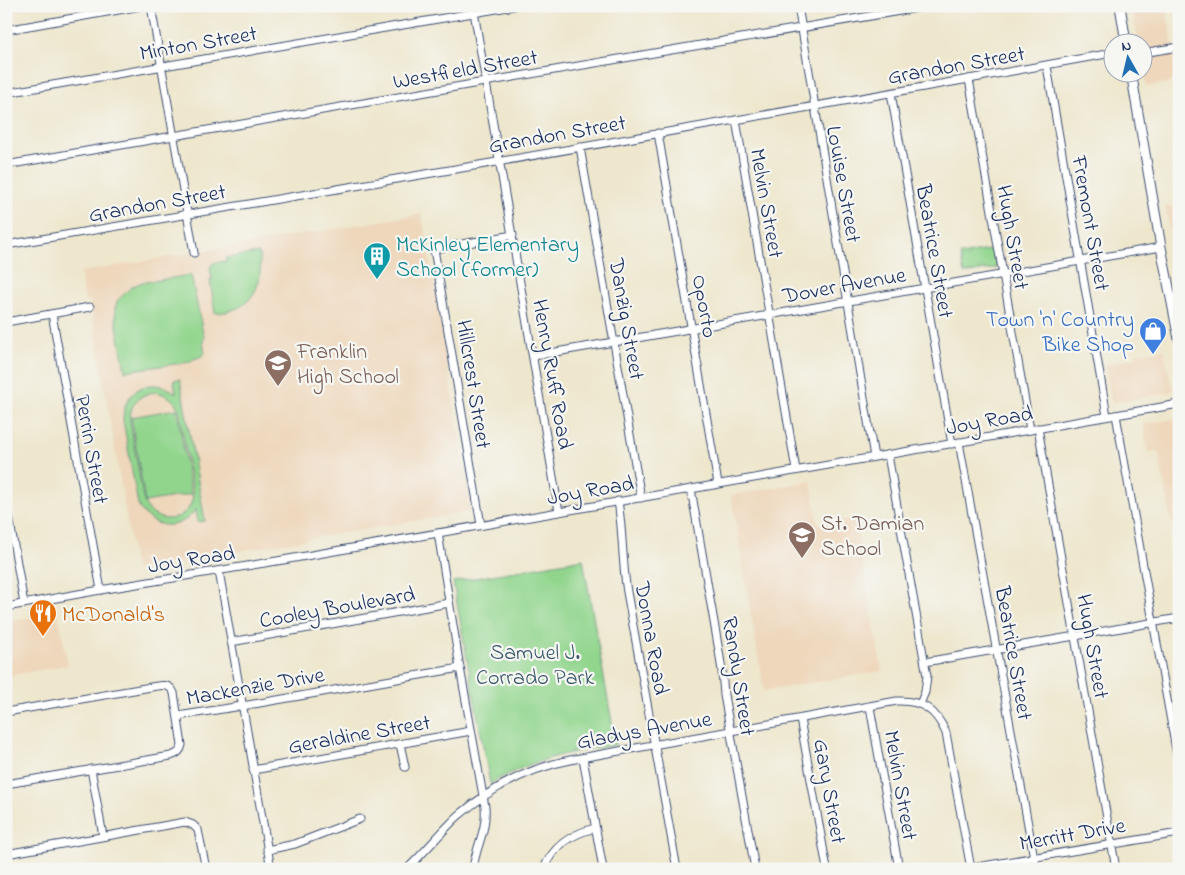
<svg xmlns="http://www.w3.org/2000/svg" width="1185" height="875" font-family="'Indie Flower',sans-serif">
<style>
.built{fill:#eed7bb}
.grass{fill:url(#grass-tufts);stroke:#568276}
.green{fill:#91d58d;stroke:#568276;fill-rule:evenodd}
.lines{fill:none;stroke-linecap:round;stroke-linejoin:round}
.minor-casing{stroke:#3b4b6f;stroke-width:9}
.major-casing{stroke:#3b4b6f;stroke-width:11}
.minor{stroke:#fff;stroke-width:7}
.major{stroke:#fff;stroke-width:9}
.labels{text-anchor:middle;stroke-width:4.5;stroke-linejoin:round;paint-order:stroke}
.street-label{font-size:22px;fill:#1b2f5e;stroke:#f6f6f2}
.culture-label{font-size:22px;fill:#0d838f;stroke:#f6f6f2;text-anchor:start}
.shop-label{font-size:22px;fill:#366cbe;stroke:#f6f6f2;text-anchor:end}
.education-label{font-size:22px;fill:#785e54;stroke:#f6f6f2;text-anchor:start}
.food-label{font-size:22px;fill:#c56008;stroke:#f6f6f2;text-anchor:start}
.park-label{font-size:22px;fill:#38586a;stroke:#f6f6f2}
</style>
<defs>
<pattern id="grass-tufts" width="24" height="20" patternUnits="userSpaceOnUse" patternTransform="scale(1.25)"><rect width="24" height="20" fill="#91d58d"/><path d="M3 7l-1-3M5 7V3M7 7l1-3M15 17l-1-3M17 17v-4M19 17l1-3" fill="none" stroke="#7cb77c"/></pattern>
</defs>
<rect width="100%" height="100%" fill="#f6f6f2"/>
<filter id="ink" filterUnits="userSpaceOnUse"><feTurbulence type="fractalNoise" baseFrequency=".02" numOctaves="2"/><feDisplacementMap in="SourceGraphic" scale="10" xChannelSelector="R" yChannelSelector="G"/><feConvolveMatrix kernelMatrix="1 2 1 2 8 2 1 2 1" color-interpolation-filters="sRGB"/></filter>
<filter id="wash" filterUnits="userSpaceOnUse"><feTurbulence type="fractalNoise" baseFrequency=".0096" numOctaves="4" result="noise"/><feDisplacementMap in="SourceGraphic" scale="20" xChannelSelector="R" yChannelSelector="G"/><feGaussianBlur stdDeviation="1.12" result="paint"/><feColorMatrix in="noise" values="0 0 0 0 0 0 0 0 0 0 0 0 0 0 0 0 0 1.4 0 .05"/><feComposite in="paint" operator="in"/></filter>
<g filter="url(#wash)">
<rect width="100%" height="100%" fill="#eee7cd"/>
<g class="built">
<path d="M1132,6H1166L1179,81L1146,87L1143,66L1142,42H1138Z"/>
<path d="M1179,205V281L1165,207Z"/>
<path d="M422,214L472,511L135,569L90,301H85L80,272Z"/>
<path d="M1164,349L1171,384L1174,388L1169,393L1112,403L1105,364L1136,358V353Z"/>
<path d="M1179,418V563L1158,450L1148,452L1143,424Z"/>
<path d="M811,481L818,524L855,518L882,671L764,691L731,495Z"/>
<path d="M58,613L68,665L6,676V622Z"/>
</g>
<path class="grass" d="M994,249L997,268L964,274L960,255Z"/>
<g class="green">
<path d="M259,253C265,286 251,312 215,313L210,280H212L210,267L213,263L226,261V258Z"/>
<path d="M191,275L204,338L203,342L205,353C199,360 195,356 190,362L125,371L116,320L115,309L117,301L131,287L140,283Z"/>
<path d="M180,379L205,521L198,522L196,509C181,532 150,530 138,505L123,420C123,389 152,375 176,393L174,380ZM155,392C167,394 174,399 179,410L193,493C192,524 151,529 143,498L130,421C129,405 139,394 155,392Z"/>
<path d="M177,409L191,494L145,502L131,417Z"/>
<path d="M583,559L616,745C568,752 531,760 490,784L453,582Z"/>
</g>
</g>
<g filter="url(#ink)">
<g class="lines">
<g class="minor-casing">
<g id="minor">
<path d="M151,6L194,253"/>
<path d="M473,6L559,512"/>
<path d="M798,6L874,457"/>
<path d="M6,30L141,6"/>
<path d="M1142,53L1179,47"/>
<path d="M1047,66L1107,416"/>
<path d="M969,79L1030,430"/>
<path d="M6,93L514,6"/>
<path d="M891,93L952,444"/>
<path d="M736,120L796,470"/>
<path d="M658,133L718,484"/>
<path d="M580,147L641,498"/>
<path d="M6,165L496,80L929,6"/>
<path d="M6,245L491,163L969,79L1112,53"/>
<path d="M52,314L101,590"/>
<path d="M6,322L90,307"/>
<path d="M533,356L1161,247"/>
<path d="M1116,415L1179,766"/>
<path d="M1038,428L1116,869"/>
<path d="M959,442L1036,869"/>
<path d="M888,455L927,676L925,692L920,704"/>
<path d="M691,489L719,651L722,671L724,695L755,869"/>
<path d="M6,499L24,604"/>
<path d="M618,501C623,531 622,562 627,592L677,869"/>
<path d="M481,525L434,249L513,235"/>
<path d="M438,533L459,662L485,807C487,832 476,845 473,869"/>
<path d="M219,571L271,869"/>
<path d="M6,607L106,589L283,560L1179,404"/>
<path d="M231,642L449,603"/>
<path d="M925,662L1179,618"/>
<path d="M870,707L899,869"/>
<path d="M6,712L151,687C160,685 170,683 174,693L182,745C181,751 178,754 171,756L6,784"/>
<path d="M178,716L248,705L460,668"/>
<path d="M800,719L827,869"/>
<path d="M400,744L405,767"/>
<path d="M583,758L603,869"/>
<path d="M91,769L103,836"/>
<path d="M253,770L471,731"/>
<path d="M267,850L295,844L360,819"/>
<path d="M6,854L185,822L193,825L198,830L206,869"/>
<path d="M971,868L1179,833"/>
<path d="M407,869C425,852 440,833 458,816C492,787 531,767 575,759L897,701C922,700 936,710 946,733L971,869"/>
<path d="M544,869C553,845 572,834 595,828"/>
</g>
</g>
<g class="major-casing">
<g id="major">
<path d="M1120,6L1126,42"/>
<path d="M1131,72L1161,247L1179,339"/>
</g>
</g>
<use href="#minor" class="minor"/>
<use href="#major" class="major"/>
</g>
</g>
<defs>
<g id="building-pin" transform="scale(1.4375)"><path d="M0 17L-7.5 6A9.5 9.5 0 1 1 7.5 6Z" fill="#0f9aa8" stroke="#f6f6f2"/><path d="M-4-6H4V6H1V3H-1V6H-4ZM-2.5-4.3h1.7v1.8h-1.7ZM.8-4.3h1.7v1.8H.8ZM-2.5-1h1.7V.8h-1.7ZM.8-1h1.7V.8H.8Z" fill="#fff"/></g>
<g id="shop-pin" transform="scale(1.4375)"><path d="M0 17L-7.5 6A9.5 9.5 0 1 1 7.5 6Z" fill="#3f7fe0" stroke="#f6f6f2"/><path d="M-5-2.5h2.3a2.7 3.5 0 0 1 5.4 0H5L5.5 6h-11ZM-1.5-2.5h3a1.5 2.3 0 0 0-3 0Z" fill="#fff"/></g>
<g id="school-pin" transform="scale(1.4375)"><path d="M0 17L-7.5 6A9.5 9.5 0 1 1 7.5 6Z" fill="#8d6e63" stroke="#f6f6f2"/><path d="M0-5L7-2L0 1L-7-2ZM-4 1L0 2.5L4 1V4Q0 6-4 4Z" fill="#fff"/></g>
<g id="restaurant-pin" transform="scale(1.4375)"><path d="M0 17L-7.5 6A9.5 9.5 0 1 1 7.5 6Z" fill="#e8710a" stroke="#f6f6f2"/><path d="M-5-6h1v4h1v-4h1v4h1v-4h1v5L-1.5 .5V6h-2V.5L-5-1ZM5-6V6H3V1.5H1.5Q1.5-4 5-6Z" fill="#fff"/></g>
</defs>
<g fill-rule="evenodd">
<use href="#building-pin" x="377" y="256"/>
<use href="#shop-pin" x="1153" y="331"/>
<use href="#school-pin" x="278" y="363"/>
<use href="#school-pin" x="802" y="535"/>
<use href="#restaurant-pin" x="43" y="613"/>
</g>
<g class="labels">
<g class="street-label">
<text transform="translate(198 42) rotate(-10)" y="8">Minton Street</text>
<text transform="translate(956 64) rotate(-10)" y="8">Grandon Street</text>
<text transform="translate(465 68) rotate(-10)" y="8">Westfield Street</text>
<text transform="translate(557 133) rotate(-10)" y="8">Grandon Street</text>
<text transform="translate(845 184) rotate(80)" y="8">Louise Street</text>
<text transform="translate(157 202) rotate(-10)" y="8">Grandon Street</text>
<text transform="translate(768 203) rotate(80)" y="8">Melvin Street</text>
<text transform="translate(1092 223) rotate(80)" y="8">Fremont Street</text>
<text transform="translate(1014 237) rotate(80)" y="8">Hugh Street</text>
<text transform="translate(936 251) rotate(80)" y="8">Beatrice Street</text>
<text transform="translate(844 284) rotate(-10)" y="8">Dover Avenue</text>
<text transform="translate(706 306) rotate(80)" y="8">Oporto</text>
<text transform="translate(628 319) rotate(80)" y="8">Danzig Street</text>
<text transform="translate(554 374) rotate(80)" y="8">Henry Ruff Road</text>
<text transform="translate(475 384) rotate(81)" y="8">Hillcrest Street</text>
<text transform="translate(989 419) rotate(-10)" y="8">Joy Road</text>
<text transform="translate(93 449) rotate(80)" y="8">Perrin Street</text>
<text transform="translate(590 489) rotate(-10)" y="8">Joy Road</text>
<text transform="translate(191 558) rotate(-9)" y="8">Joy Road</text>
<text transform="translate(337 606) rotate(-10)" y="8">Cooley Boulevard</text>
<text transform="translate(653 638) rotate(80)" y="8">Donna Road</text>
<text transform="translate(1094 646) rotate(80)" y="8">Hugh Street</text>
<text transform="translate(1015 653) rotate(80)" y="8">Beatrice Street</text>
<text transform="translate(740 676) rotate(81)" y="8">Randy Street</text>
<text transform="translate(255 685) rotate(-10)" y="8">Mackenzie Drive</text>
<text transform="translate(644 729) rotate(-10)" y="8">Gladys Avenue</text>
<text transform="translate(359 733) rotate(-10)" y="8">Geraldine Street</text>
<text transform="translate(902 785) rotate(80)" y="8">Melvin Street</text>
<text transform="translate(831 791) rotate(80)" y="8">Gary Street</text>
<text transform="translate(1072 833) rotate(-10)" y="8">Merritt Drive</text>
</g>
<g class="culture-label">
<text x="396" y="251">McKinley Elementary<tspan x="396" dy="25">School (former)</tspan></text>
</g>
<g class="shop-label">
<text x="1134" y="326">Town 'n' Country<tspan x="1134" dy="25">Bike Shop</tspan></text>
</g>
<g class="education-label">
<text x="297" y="358">Franklin<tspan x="297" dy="25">High School</tspan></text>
<text x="821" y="530">St. Damian<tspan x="821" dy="25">School</tspan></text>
</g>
<g class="food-label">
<text x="62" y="621">McDonald's</text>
</g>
<g class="park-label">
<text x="535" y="659">Samuel J.<tspan x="535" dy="25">Corrado Park</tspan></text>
</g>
</g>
<rect width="1185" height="875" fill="none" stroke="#f6f6f2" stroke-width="25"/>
<g transform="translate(1128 58) rotate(352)"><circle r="24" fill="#f6f6f2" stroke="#9ea6b7"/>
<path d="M0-4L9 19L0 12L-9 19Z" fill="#1f6fb2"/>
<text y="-8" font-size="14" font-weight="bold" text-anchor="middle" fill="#1b2f5e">N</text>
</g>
</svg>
